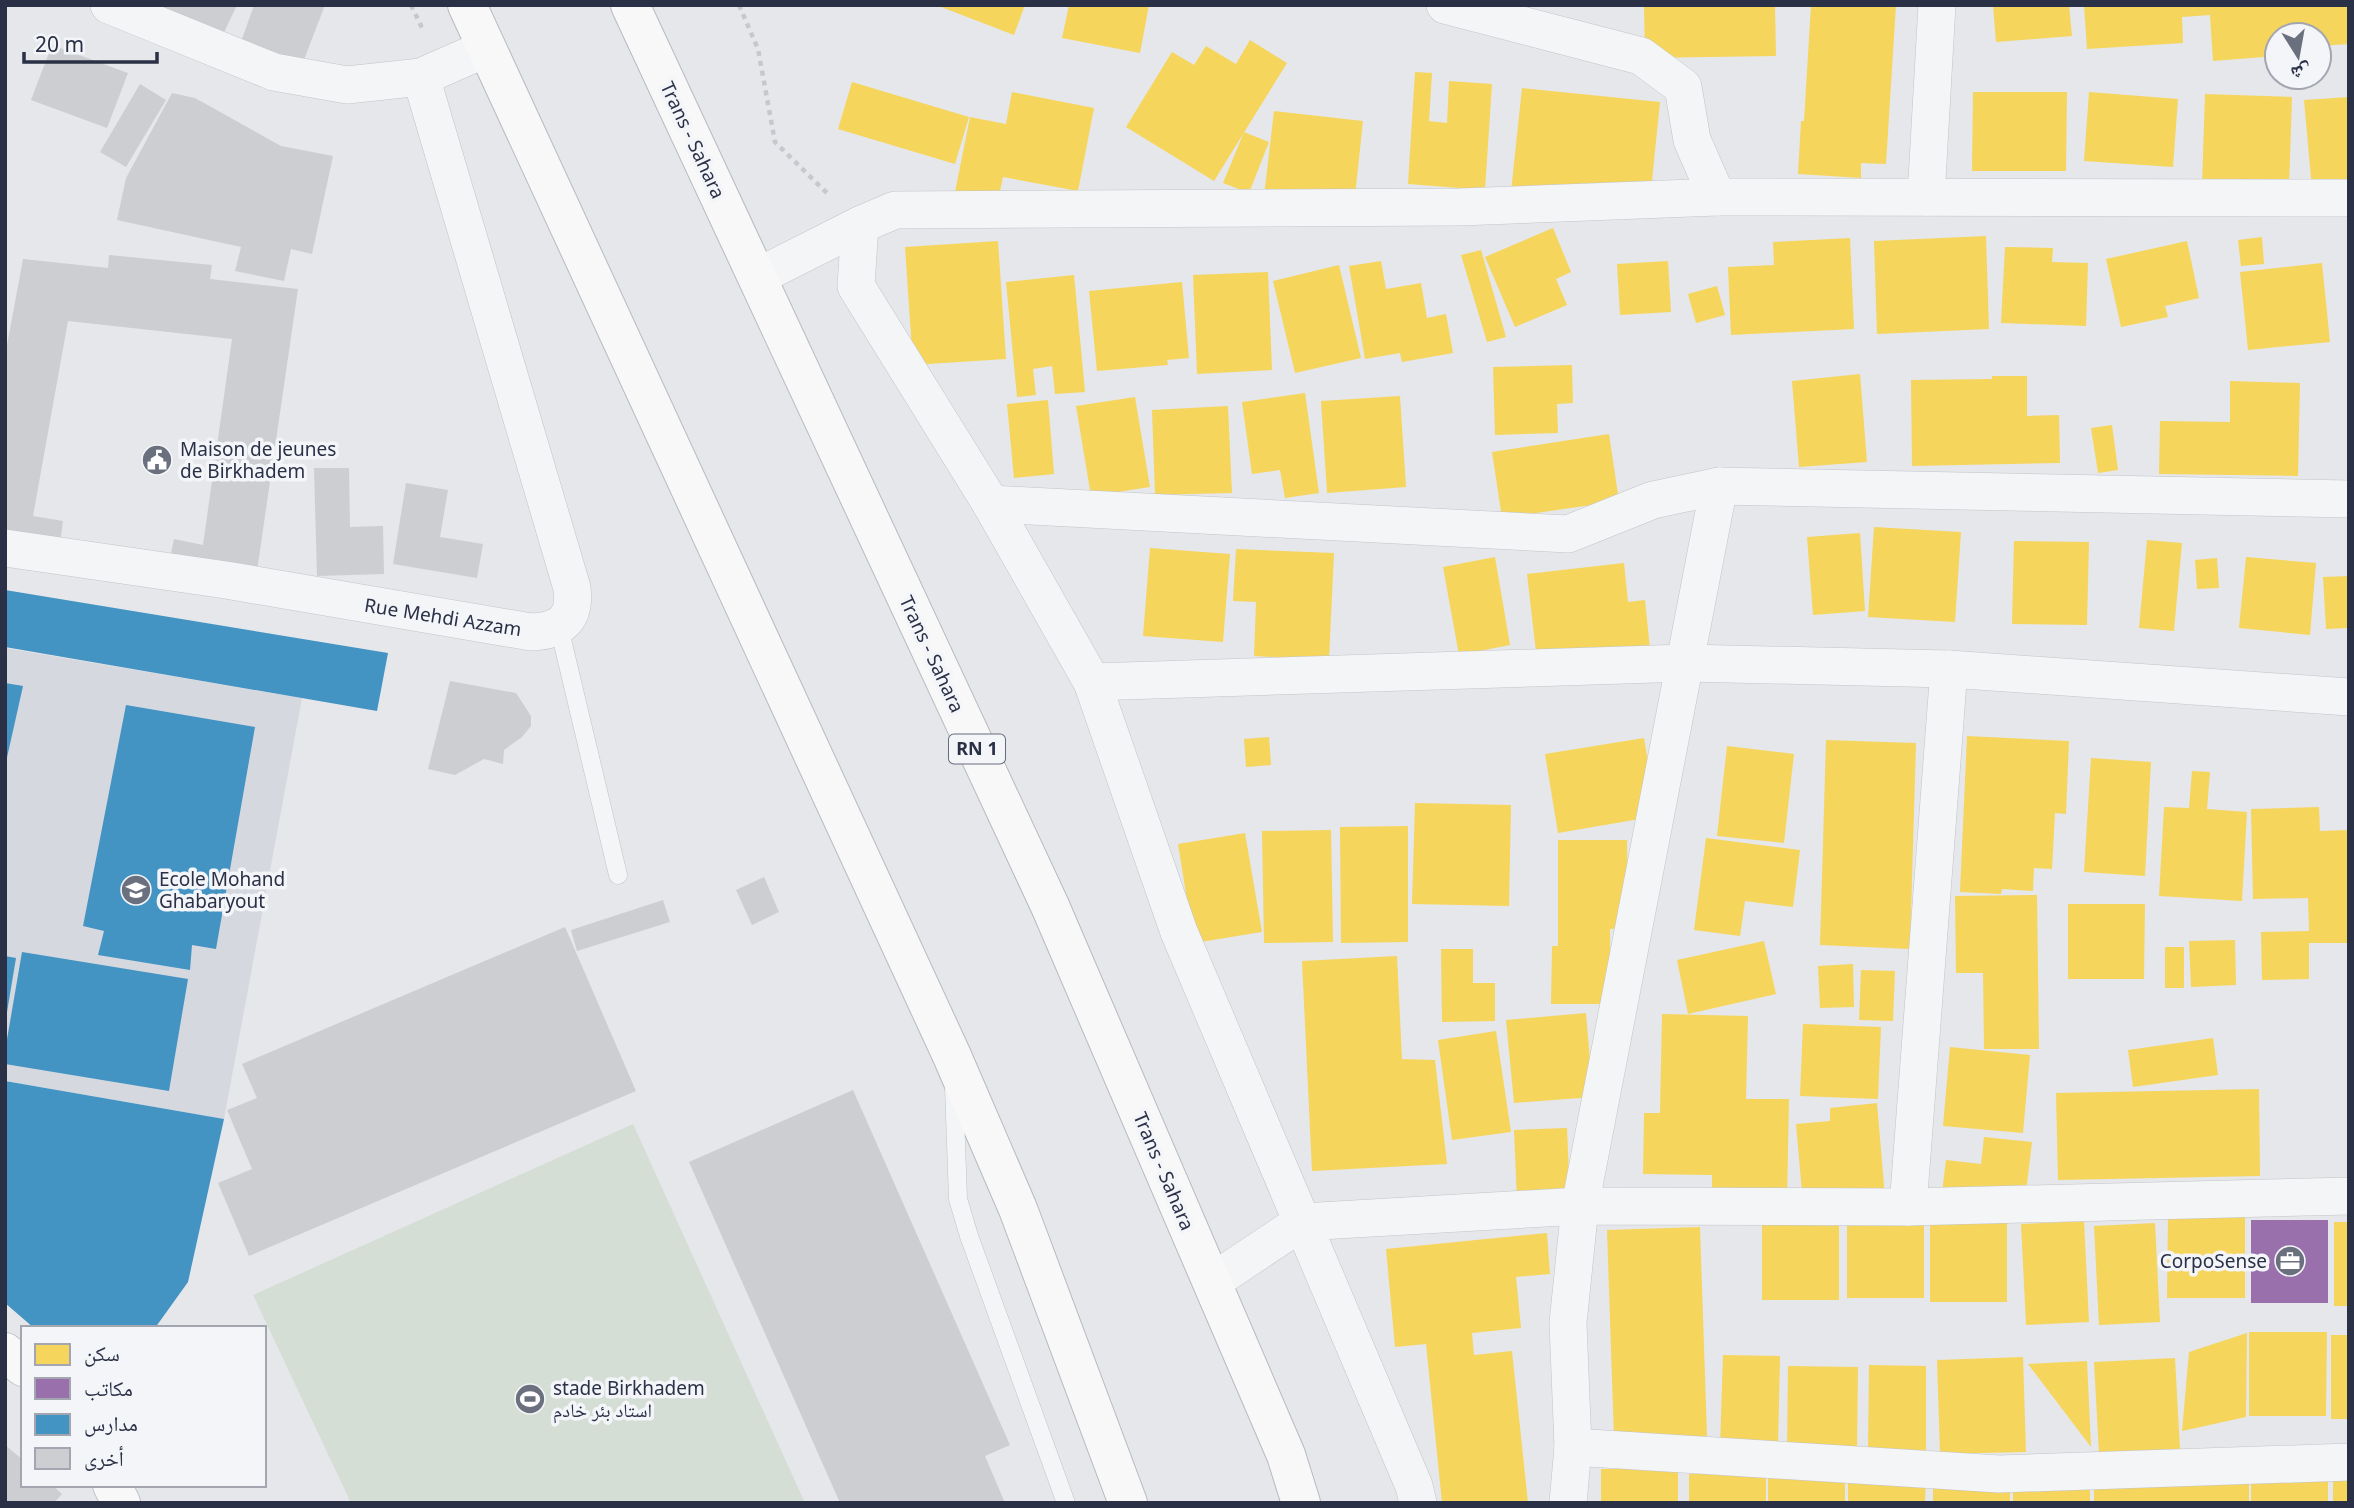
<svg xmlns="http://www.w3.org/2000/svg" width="2354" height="1508" font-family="'Noto Sans','Noto Naskh Arabic',sans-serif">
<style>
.built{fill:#d5d8df}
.green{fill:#d4ded5}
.homes{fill:#f6d55c}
.offices{fill:#9970ab}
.schools{fill:#4393c3}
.building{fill:#ccced2}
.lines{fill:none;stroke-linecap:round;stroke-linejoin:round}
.lane-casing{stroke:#c2c4c8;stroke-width:19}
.street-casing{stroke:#c2c4c8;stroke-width:38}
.secondary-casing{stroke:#c2c4c8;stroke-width:40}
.highway-casing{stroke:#b7babf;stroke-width:40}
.path{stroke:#c6c8cd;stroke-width:4.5;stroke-dasharray:5 5;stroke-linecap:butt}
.lane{stroke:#f4f5f7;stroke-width:18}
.street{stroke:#f4f5f7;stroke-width:37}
.secondary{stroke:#f8f8f8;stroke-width:38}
.highway{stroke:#f8f8f8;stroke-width:38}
.labels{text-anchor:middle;stroke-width:7;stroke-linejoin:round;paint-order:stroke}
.shield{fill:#f3f5f9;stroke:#666b7c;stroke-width:2}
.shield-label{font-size:18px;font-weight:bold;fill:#2a3046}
.street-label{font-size:19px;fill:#2a3046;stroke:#f3f5f9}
.poi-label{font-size:19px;fill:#2a3046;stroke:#f3f5f9;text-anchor:start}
</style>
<rect width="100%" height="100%" fill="#e5e7ea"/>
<path class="built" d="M5,648L302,698L224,1119L5,1081Z"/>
<path class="green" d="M633,1124L805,1503H351L253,1295Z"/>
<g class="homes">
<path d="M936,5H1025L1014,35Z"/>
<path d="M1069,5H1149L1140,53L1062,38Z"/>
<path d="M1644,5H1775L1776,56L1645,58Z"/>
<path d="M1811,5H1896L1886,164L1861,163V178L1798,174L1801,121H1804Z"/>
<path d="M1993,5H2069L2072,36L1996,42Z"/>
<path d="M2084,5H2349V44L2319,46V35H2277V56L2213,61L2210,15L2182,17L2183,43L2087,49Z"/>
<path d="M1250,40L1287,63L1214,181L1126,127L1172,52L1194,65L1206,46L1236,64Z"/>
<path d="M1415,72L1432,73L1429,121L1447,123L1449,81L1492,84L1485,190L1408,184Z"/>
<path d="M852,82L969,117L955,164L838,129Z"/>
<path d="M1522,88L1660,102L1649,210L1510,201Z"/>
<path d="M1012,92L1094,108L1078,191L1003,177L997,205L954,197L970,117L1006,124Z"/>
<path d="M1973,92H2067L2066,171H1972Z"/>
<path d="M2089,92L2178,99L2173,167L2084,161Z"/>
<path d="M2205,94L2292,97L2289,188L2202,186Z"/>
<path d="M2349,97V185L2312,189L2304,100Z"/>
<path d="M1274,111L1363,121L1354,205L1264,196Z"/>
<path d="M1244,132L1269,142L1249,193L1223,183Z"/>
<path d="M1553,228L1571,272L1556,279L1567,305L1515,327L1485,257Z"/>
<path d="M1986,236L1989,329L1877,334L1874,241Z"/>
<path d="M2262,237L2264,264L2241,266L2238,240Z"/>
<path d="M1850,238L1854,329L1731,335L1728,267L1774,265L1773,242Z"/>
<path d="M998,241L1006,359L913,365L905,247Z"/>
<path d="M2187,241L2199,298L2165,306L2168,317L2121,327L2106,259Z"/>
<path d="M2005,247L2053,248L2052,262L2088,263L2086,326L2001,323Z"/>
<path d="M1481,250L1506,337L1487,342L1461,255Z"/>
<path d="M1381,261L1386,289L1421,283L1427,318L1446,314L1453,353L1402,362L1400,353L1365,359L1349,266Z"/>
<path d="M1668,261L1671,312L1620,315L1617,264Z"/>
<path d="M2322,263L2330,342L2248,350L2240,272Z"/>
<path d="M1339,265L1361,358L1295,373L1273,281Z"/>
<path d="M1268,272L1272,370L1197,374L1193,275Z"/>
<path d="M1074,275L1085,392L1055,394L1052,366L1033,369L1036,395L1017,397L1006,282Z"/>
<path d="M1182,282L1189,358L1167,360L1168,365L1097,371L1089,291Z"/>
<path d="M1717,286L1725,315L1696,323L1688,294Z"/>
<path d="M1572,365L1573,403L1557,404L1558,433L1495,435L1493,367Z"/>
<path d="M1860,374L1867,462L1799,467L1792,381Z"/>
<path d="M1992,376H2027V416L2059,415L2060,463L1912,466L1911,380L1992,379Z"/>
<path d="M2230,381L2300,383L2298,476L2159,474L2160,421L2230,422Z"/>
<path d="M1305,393L1319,493L1285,498L1280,470L1252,474L1242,402Z"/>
<path d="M1400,396L1406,487L1327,493L1321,401Z"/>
<path d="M1135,397L1150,487L1091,496L1076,406Z"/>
<path d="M1048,400L1054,474L1014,478L1007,404Z"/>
<path d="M1228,406L1232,493L1155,495L1152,410Z"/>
<path d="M2112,425L2118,470L2098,473L2091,428Z"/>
<path d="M1609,434L1619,501L1502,518L1492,452Z"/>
<path d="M1874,527L1961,532L1955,622L1868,617Z"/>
<path d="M1860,533L1865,611L1813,615L1807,537Z"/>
<path d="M2147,540L2182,543L2174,631L2139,628Z"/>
<path d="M2014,541L2089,542L2087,625L2012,624Z"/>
<path d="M1150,548L1230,554L1223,642L1143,636Z"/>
<path d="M1236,549L1334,553L1329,660L1254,656L1256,602L1233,601Z"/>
<path d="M1495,557L1510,645L1459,655L1443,567Z"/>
<path d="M2246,557L2316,563L2310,635L2239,628Z"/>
<path d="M2217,558L2219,588L2197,589L2195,560Z"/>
<path d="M1624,563L1628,602L1645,600L1650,649L1537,661L1527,574Z"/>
<path d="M2349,576V628L2326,629L2323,577Z"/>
<path d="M1967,736L2069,741L2066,814L2055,813L2052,869L2034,868L2033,891L2002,889L2001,894L1960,892Z"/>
<path d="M1269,737L1271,765L1246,767L1244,739Z"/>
<path d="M1644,738L1657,816L1558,833L1545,754Z"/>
<path d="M1826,740L1916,743L1910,949L1820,945Z"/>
<path d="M1727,746L1794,754L1784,843L1717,836Z"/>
<path d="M2091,758L2151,762L2145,876L2084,872Z"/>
<path d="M2192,771L2210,772L2207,809L2247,812L2242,901L2159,896L2164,807L2189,808Z"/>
<path d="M1415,803L1511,805L1509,906L1412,904Z"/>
<path d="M2319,807L2320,831L2349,830V943H2309V979L2262,980L2261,932L2309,931L2308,898L2253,899L2251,809Z"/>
<path d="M1408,826V942L1341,943L1340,827Z"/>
<path d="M1331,830L1333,942L1264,943L1262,831Z"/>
<path d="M1245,833L1262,932L1194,943L1178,844Z"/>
<path d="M1706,838L1800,850L1793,907L1745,901L1740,936L1694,930Z"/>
<path d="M1558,840H1627L1628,928L1610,929V1004H1551L1552,946H1558Z"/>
<path d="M2037,895L2039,1049H1984L1983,973H1956L1955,896Z"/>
<path d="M2068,904H2145L2144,979H2068Z"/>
<path d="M2235,940L2236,985L2191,987L2189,941Z"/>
<path d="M1764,941L1776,994L1688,1014L1677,960Z"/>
<rect x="2165" y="947" width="19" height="41"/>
<path d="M1441,949H1473V983H1495V1021L1442,1022Z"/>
<path d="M1397,956L1402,1059L1435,1060L1447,1164L1312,1171L1302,961Z"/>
<path d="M1853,964L1854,1007L1820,1008L1818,966Z"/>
<path d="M1861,970L1895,971L1893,1021L1859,1020Z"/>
<path d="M1586,1013L1593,1097L1514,1103L1506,1020Z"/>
<path d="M1662,1014L1748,1016L1746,1099H1789L1787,1200L1712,1198V1175L1643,1174L1644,1113H1660Z"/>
<path d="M1803,1024L1881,1027L1878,1099L1800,1096Z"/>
<path d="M1496,1031L1511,1132L1452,1140L1438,1040Z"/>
<path d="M2213,1038L2218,1075L2133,1087L2128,1050Z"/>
<path d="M1950,1047L2030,1055L2023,1133L1943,1126Z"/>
<path d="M2259,1089L2260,1176L2058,1180L2056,1093Z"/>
<path d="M1877,1103L1885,1197L1803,1204L1796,1124L1830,1121V1108Z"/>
<path d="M1567,1128L1570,1198L1517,1200L1514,1130Z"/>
<path d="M1984,1137L2032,1142L2025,1201L1942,1192L1946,1160L1981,1164Z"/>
<path d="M2168,1214H2245V1298H2167Z"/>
<rect x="1847" y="1215" width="77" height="83"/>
<rect x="1762" y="1216" width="77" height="84"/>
<rect x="1930" y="1218" width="77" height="84"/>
<path d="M2084,1221L2089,1322L2026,1325L2021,1224Z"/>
<rect x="2334" y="1222" width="15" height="84"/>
<path d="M2155,1223L2160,1322L2099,1325L2094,1226Z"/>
<path d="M1700,1227L1707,1436L1614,1439L1607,1230Z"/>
<path d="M1547,1233L1550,1274L1516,1277L1521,1328L1472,1333L1474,1355L1512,1351L1528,1503H1442L1426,1344L1395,1347L1386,1249Z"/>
<path d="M2249,1332H2327L2326,1416H2249Z"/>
<path d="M2247,1333L2246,1417L2182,1431L2189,1352Z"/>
<rect x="2331" y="1335" width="18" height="84"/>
<path d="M1723,1355L1780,1356L1778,1446H1720Z"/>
<path d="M2023,1357L2026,1452L1940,1454L1937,1360Z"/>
<path d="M2175,1358L2180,1449L2099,1453L2094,1362Z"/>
<path d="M2087,1361L2091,1447L2028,1364Z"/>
<path d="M1869,1365L1926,1366V1451H1868Z"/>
<path d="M1788,1366L1858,1367L1857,1453L1787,1452Z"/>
<rect x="1601" y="1469" width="77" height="34"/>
<path d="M2251,1472L2328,1473V1503H2251Z"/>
<rect x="2333" y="1472" width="16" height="31"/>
<rect x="1689" y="1474" width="77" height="29"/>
<path d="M2249,1474V1503H2094V1475Z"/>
<rect x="1768" y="1475" width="77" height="28"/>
<path d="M1848,1476H1926L1925,1503H1848Z"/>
<rect x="1933" y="1476" width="77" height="27"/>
<rect x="2013" y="1477" width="77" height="26"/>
</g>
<rect class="offices" x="2251" y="1220" width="77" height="83"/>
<g class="schools">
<path d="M5,590L388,653L377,711L5,647Z"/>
<path d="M5,683L23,686L6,762H5Z"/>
<path d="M126,705L255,727L216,949L192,945L190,970L98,955L104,931L83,926Z"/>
<path d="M22,952L188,979L169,1091L5,1064V1051Z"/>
<path d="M5,956L16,958L7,1012H5Z"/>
<path d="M5,1081L224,1119L188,1282L155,1328H34L5,1303Z"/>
</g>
<g class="building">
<path d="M127,5H237L217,47Z"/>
<path d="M254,5H325L302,65L241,42Z"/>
<path d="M52,45L128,73L107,128L31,100Z"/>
<path d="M140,84L166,100L126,167L100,152Z"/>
<path d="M172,93L195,98L281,146L333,156L312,254L291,249L284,281L235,271L241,247L117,220L126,178Z"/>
<path d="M109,255L212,265L210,279L298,289L257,571L170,558L174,539L203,545L232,339L68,321L33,516L63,521L60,543L5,536V356L23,259L108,268Z"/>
<path d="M314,468H349L350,527L383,526L384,574L317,576Z"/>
<path d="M406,483L448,490L440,537L483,544L477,578L393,564Z"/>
<path d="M450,681L516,693L531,716V726L522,737L504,750L503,764L484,759L455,775L428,769Z"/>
<path d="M764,877L779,912L752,925L736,890Z"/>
<path d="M663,900L670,922L577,951L571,930Z"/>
<path d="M565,927L636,1091L249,1256L218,1183L252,1169L227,1110L257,1098L242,1064Z"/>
<path d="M853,1090L1010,1445L985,1456L1005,1503H840L689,1162Z"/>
<path d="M5,1445L23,1460V1485H52L62,1494L54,1503H5Z"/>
</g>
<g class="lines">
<g class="lane-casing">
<g id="lane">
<path d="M559,627L618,875"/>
<path d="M954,1087L958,1199L969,1236L1066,1503"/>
</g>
</g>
<g class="street-casing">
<g id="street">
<path d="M109,5L274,72L347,85L421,77L487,48"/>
<path d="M1717,197L2349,198"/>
<path d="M1926,197L1937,5"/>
<path d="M757,277L860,225"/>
<path d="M991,504L1568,534L1653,500L1719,486L2349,499"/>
<path d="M5,548L226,580L531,632C561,631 576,619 572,588L421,77"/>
<path d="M1092,682L1686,663L1949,669L2349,697"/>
<path d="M1908,1207L1949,669"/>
<path d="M1212,1282L1302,1222L1580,1206L1908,1207L2349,1196"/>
<path d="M1573,1447L1999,1474L2349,1462"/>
<path d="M1418,1503L1414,1486L1179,932L1092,682L991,504L856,286L860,225L895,210L1460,207L1717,197L1692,140L1683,87L1641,56L1445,5"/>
<path d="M1568,1503L1573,1447L1568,1323L1580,1206L1719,486"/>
</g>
</g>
<g class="secondary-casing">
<g id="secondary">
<path d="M5,1352L23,1367"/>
<path d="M112,1485L121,1503"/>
</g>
</g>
<g class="highway-casing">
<g id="highway">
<path d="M467,5L952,1056L1018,1209L1128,1503"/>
<path d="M630,5L1050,906L1286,1455L1301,1503"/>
</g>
</g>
<g class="path">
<path d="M411,5L423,30"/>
<path d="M739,5L758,49L775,142L828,194"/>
</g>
<use href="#lane" class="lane"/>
<use href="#street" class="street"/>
<use href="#secondary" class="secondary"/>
<use href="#highway" class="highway"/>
</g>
<defs>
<g id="civic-disc" transform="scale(1.575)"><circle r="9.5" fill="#6b707f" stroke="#f3f5f9"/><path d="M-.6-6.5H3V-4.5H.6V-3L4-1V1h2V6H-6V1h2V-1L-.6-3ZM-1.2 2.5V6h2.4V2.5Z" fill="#fff"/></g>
<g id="school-disc" transform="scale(1.575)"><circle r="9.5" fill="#6b707f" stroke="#f3f5f9"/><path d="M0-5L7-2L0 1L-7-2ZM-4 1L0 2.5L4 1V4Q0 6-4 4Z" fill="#fff"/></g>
<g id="office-disc" transform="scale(1.575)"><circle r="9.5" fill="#6b707f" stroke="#f3f5f9"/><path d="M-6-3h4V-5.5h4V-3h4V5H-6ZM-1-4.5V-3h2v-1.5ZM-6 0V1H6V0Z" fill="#fff"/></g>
<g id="stadium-disc" transform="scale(1.575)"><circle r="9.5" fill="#6b707f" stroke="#f3f5f9"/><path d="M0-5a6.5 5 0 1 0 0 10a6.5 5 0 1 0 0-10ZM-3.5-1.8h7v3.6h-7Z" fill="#fff"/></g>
</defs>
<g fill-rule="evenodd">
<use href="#civic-disc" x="157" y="460"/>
<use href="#school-disc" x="136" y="890"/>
<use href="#office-disc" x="2290" y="1261"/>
<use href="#stadium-disc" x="530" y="1399"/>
</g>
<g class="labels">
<rect class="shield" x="949" y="734.5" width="56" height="29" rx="5"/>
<g class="shield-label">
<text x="977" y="755">RN 1</text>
</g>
<g class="street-label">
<text transform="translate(693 140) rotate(65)" y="7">Trans - Sahara</text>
<text transform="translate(443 617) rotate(9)" y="7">Rue Mehdi Azzam</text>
<text transform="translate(932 654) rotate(65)" y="7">Trans - Sahara</text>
<text transform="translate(1164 1171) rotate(67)" y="7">Trans - Sahara</text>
</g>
<g class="poi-label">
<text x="180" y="456">Maison de jeunes<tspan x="180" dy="22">de Birkhadem</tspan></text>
<text x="159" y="886">Ecole Mohand<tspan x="159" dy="22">Ghabaryout</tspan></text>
<text x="2267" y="1268" text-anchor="end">CorpoSense</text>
<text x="553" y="1395">stade Birkhadem<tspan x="553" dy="22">استاد بئر خادم</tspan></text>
</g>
</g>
<rect width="2354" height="1508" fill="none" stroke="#2a3046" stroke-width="14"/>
<rect x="21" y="1326" width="245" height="161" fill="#f3f5f9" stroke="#a3a6b1" stroke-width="2"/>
<rect x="35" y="1344" width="35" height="21" fill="#f6d55c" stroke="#a3a6b1" stroke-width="2"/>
<text x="84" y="1361" font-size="21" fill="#2a3046">سكن</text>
<rect x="35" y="1378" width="35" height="21" fill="#9970ab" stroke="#a3a6b1" stroke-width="2"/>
<text x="84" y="1396" font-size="21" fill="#2a3046">مكاتب</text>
<rect x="35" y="1414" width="35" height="21" fill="#4393c3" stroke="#a3a6b1" stroke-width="2"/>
<text x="84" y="1431" font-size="21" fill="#2a3046">مدارس</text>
<rect x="35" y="1448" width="35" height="21" fill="#ccced2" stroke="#a3a6b1" stroke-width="2"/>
<text x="84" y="1466" font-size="21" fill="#2a3046">أخرى</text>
<g transform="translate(2298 56) rotate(169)"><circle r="33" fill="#f3f5f9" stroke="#a3a6b1" stroke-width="2"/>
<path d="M0-5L12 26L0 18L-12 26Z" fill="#6b707f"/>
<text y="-10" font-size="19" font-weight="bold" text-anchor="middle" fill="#2a3046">ش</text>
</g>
<path d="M24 52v10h133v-10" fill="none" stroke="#2a3046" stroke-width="3.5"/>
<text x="35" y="52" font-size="21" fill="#2a3046" stroke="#f3f5f9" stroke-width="5" paint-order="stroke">20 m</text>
</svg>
